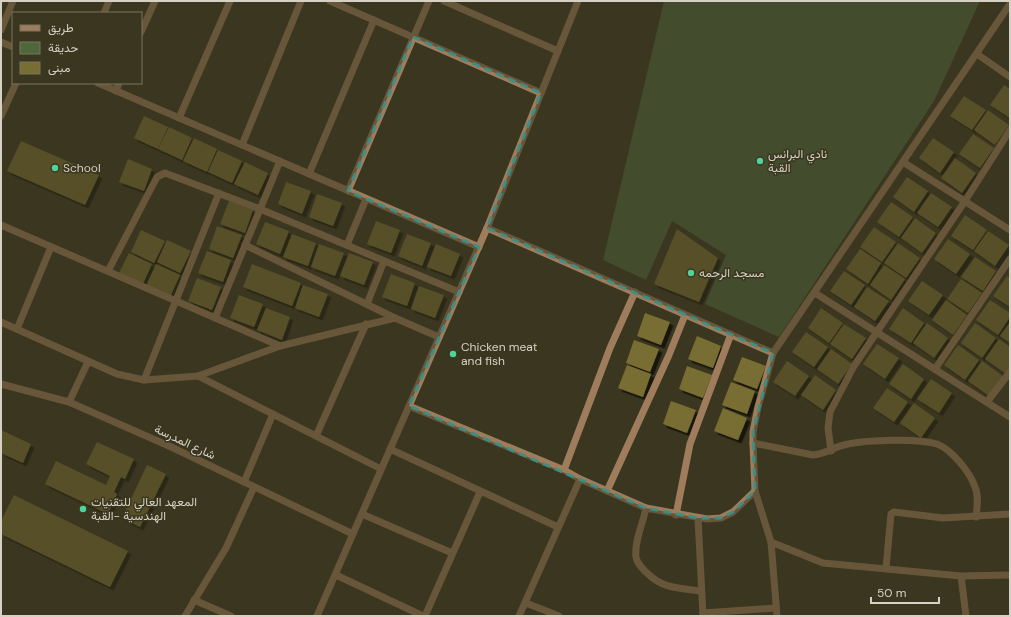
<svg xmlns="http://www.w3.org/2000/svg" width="1011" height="617" font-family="'DM Sans',Vazirmatn,sans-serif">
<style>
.green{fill:#4f673c}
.building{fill:#786d32;filter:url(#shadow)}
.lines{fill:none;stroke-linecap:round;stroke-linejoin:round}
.minor{stroke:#9f7d5c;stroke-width:7}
.marked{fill:none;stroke:#408d84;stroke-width:3;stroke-dasharray:8 5;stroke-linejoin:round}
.poi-dot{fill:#4cd49b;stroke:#3b361f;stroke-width:1.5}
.labels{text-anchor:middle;stroke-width:3;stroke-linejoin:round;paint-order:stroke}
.poi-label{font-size:12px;fill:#d5d2c5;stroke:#3b361f;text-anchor:start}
.street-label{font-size:12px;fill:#d5d2c5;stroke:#3b361f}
</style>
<defs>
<filter id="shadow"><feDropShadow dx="3.5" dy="3.5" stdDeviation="0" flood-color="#0009"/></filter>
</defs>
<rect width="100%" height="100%" fill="#3b361f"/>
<path class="green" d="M664,1H980L934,101L779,337L705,304L726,255L672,221L646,280L603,260Z"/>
<g class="building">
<path d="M1004,85L1010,89V118L990,105Z"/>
<path d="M964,96L986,110L972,130L950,116Z"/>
<path d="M988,110L1009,125L995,145L974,130Z"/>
<path d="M144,116L168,127L158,149L134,138Z"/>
<path d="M169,127L192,138L182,160L158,149Z"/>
<path d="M973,134L994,148L980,168L959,154Z"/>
<path d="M194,138L217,149L207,172L183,161Z"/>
<path d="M933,138L954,152L940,173L919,158Z"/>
<path d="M21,141L99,175L85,205L7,171Z"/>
<path d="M218,150L242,161L232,183L208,172Z"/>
<path d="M955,158L976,173L962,193L941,178Z"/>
<path d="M128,159L152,169L144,191L119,182Z"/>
<path d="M245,162L268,173L258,195L234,184Z"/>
<path d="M907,177L928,191L914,212L893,197Z"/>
<path d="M286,182L311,191L302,214L278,204Z"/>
<path d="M931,193L952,207L938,227L917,213Z"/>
<path d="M317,194L342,203L333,226L309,217Z"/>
<path d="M229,201L253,210L245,233L220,224Z"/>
<path d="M891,202L913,217L899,237L877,222Z"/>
<path d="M965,215L987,230L973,250L951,236Z"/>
<path d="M915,218L936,233L922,253L901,238Z"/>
<path d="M376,221L400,230L391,253L367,244Z"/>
<path d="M265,222L289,231L280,254L256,244Z"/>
<path d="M217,226L242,235L233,258L209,249Z"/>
<path d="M874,227L896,242L882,262L860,247Z"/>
<path d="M677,229L718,258L699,302L654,284Z"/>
<path d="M141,230L165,241L154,263L131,252Z"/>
<path d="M988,231L1009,245L995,266L974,251Z"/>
<path d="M292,234L316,243L308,266L283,257Z"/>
<path d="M407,234L431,243L422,266L398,256Z"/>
<path d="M948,239L970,254L956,274L934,259Z"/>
<path d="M167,240L191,251L180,273L157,262Z"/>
<path d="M898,243L920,258L906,278L884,263Z"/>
<path d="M319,244L344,253L335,276L311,267Z"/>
<path d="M436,244L460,254L451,276L427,267Z"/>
<path d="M860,249L881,263L868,284L846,269Z"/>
<path d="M207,251L231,260L223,282L198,273Z"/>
<path d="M129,253L152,264L142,286L118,275Z"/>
<path d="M349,253L373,262L364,285L340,276Z"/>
<path d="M975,257L996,271L983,291L961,277Z"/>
<path d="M156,264L180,275L170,297L146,286Z"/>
<path d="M252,264L301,283L292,306L243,287Z"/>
<path d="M884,265L905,279L891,300L870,285Z"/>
<path d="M844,271L865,285L851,305L830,291Z"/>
<path d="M391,274L415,283L407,306L382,297Z"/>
<path d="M1007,276L1010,278V307L993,296Z"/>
<path d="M197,278L221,287L212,310L188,301Z"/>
<path d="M961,279L982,293L968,313L947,299Z"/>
<path d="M922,281L943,295L929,315L908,301Z"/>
<path d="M303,285L328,294L319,317L295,308Z"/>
<path d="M419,286L444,295L435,318L411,309Z"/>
<path d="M867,287L889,301L875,321L854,307Z"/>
<path d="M239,295L263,304L254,327L230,318Z"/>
<path d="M946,300L967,315L953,335L932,320Z"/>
<path d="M990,300L1010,313V317L998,335L976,320Z"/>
<path d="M266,308L290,317L282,340L257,330Z"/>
<path d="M821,308L843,323L829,343L808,328Z"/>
<path d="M903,308L924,323L911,343L889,329Z"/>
<path d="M645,313L670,322L661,345L637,336Z"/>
<path d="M1010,322V343L1000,336Z"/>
<path d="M927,323L948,338L934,358L913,343Z"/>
<path d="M975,323L996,338L982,358L961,343Z"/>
<path d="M844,324L866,338L852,359L830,344Z"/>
<path d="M806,332L828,347L814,367L792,352Z"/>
<path d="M697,336L721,346L713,368L688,359Z"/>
<path d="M999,339L1010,347V368L1006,374L985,359Z"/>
<path d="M634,340L659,349L650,372L626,363Z"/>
<path d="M877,344L899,358L885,379L863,364Z"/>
<path d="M958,345L979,360L965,380L944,365Z"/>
<path d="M831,349L852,364L838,384L817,369Z"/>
<path d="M742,357L766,366L757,389L733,380Z"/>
<path d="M787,361L809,376L795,396L773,382Z"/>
<path d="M982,361L1003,376L989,396L968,381Z"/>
<path d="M903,364L924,379L911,399L889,384Z"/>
<path d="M627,365L651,374L643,397L618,388Z"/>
<path d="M687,366L712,375L703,398L679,389Z"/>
<path d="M815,375L836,390L823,410L801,395Z"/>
<path d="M931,379L952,393L939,413L917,399Z"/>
<path d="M731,382L755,391L747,414L722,405Z"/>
<path d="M887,388L908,402L894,422L873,408Z"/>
<path d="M671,401L696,410L687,433L663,424Z"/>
<path d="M914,403L935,418L921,438L900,423Z"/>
<path d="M723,408L747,418L738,440L714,431Z"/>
<path d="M1,430L31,444L23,463L1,453Z"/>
<path d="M97,442L134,459L125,479L121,477L114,492L117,494L108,514L45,484L56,461L106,485L110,476L86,464Z"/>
<path d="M147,465L166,474L140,527L122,518Z"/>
<path d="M14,495L128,551L110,587L1,534V521Z"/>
</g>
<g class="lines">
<g class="minor">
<path d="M330,1L541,93"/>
<path d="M444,1L558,51"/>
<path d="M104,13L109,1"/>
<path d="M1,30L13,1"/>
<path d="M141,32L155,1"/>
<path d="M1,42L13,47"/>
<path d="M977,54L1010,77"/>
<path d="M98,83L479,247"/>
<path d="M116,91L119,83"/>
<path d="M1,116L16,83"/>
<path d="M179,118L230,1"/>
<path d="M242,145L301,1"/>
<path d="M903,162L1010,230"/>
<path d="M309,174L374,20"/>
<path d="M348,191L429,1"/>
<path d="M1,225L280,346L395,318L439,337"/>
<path d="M487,228L773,353L1010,4"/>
<path d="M245,245L395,318"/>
<path d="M347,245L366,199"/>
<path d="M108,271L157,177L165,173L260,209L459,292"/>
<path d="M815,293L1010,417"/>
<path d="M367,304L384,261"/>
<path d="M215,318L280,161"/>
<path d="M1,322L117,374L144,380L198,376L280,346"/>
<path d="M17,329L51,247"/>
<path d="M773,353L758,407L753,432V443L755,491L771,542L777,616"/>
<path d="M935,369L1010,259"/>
<path d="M198,376L381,469"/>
<path d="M144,380L219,193"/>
<path d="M1,384L69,402L169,446L353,534"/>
<path d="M69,402L88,362"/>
<path d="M987,402L1010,372"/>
<path d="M409,406L564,470L580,479L519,616"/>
<path d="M316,436L366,324"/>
<path d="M753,443L813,455C826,454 835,446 848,444C868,440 917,438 937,444C951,449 970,472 975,487C979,496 977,508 976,517"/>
<path d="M390,449L558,527"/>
<path d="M831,451L828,428L830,412L854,366L965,201L1010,130"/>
<path d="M564,470L610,348L635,292"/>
<path d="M580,479L646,508L707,519L721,518L733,512L755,491"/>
<path d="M244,482L273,414"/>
<path d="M607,491L669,355L685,315"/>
<path d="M646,508C643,523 634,542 636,557C637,564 642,568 647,573C663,589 679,588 701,591"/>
<path d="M362,514L452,553"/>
<path d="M676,515L690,444L731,334"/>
<path d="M698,518L703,616"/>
<path d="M771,542L823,563L961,576L1010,575"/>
<path d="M886,568L891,514L894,512L943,518L1010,514"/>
<path d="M336,575L423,616"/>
<path d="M961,576L966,616"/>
<path d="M194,600L231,616"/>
<path d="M526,603L559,616"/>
<path d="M703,613L776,608"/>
<path d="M185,616L226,548L254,487"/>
<path d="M317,616L487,228L578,1"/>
<path d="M425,616L480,492"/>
</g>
</g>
<path d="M0 0H1011V617H0ZM413,37L541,93L487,228L773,353L753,432L755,491L733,512L721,518H698L646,508L409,406L479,247L348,191Z" fill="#3b361f" fill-opacity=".55" fill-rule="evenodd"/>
<path class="marked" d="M413,37L541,93L487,228L773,353L753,432L755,491L733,512L721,518H698L646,508L409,406L479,247L348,191Z"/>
<g class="poi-dot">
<circle cx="760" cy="161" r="4"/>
<circle cx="55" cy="168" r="4"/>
<circle cx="691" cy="273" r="4"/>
<circle cx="453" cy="354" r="4"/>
<circle cx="83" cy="509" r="4"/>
</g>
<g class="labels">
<g class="poi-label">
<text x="768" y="158">نادي البرانس<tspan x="768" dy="14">القبة</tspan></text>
<text x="63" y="172">School</text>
<text x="699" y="277">مسجد الرحمه</text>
<text x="461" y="351">Chicken meat<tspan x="461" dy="14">and fish</tspan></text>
<text x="91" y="506">المعهد العالي للتقنيات<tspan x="91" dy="14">الهندسية -القبة</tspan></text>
</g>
<g class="street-label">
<text transform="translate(185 442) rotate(25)" y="4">شارع المدرسة</text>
</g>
</g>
<rect width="1011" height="617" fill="none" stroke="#d5d2c5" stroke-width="4"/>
<rect x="12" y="12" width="130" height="72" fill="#3b361f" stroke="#797461"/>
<rect x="20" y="25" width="20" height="6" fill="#9f7d5c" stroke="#797461"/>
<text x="48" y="32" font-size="12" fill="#d5d2c5">طريق</text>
<rect x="20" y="42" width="20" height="12" fill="#4f673c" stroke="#797461"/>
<text x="48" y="52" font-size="12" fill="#d5d2c5">حديقة</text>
<rect x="20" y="62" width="20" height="12" fill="#786d32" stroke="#797461"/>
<text x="48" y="72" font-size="12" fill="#d5d2c5">مبنى</text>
<path d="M871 597v6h68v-6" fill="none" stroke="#d5d2c5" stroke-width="2"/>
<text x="877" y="597" font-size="12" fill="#d5d2c5" stroke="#3b361f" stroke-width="3" paint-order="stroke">50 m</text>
</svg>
